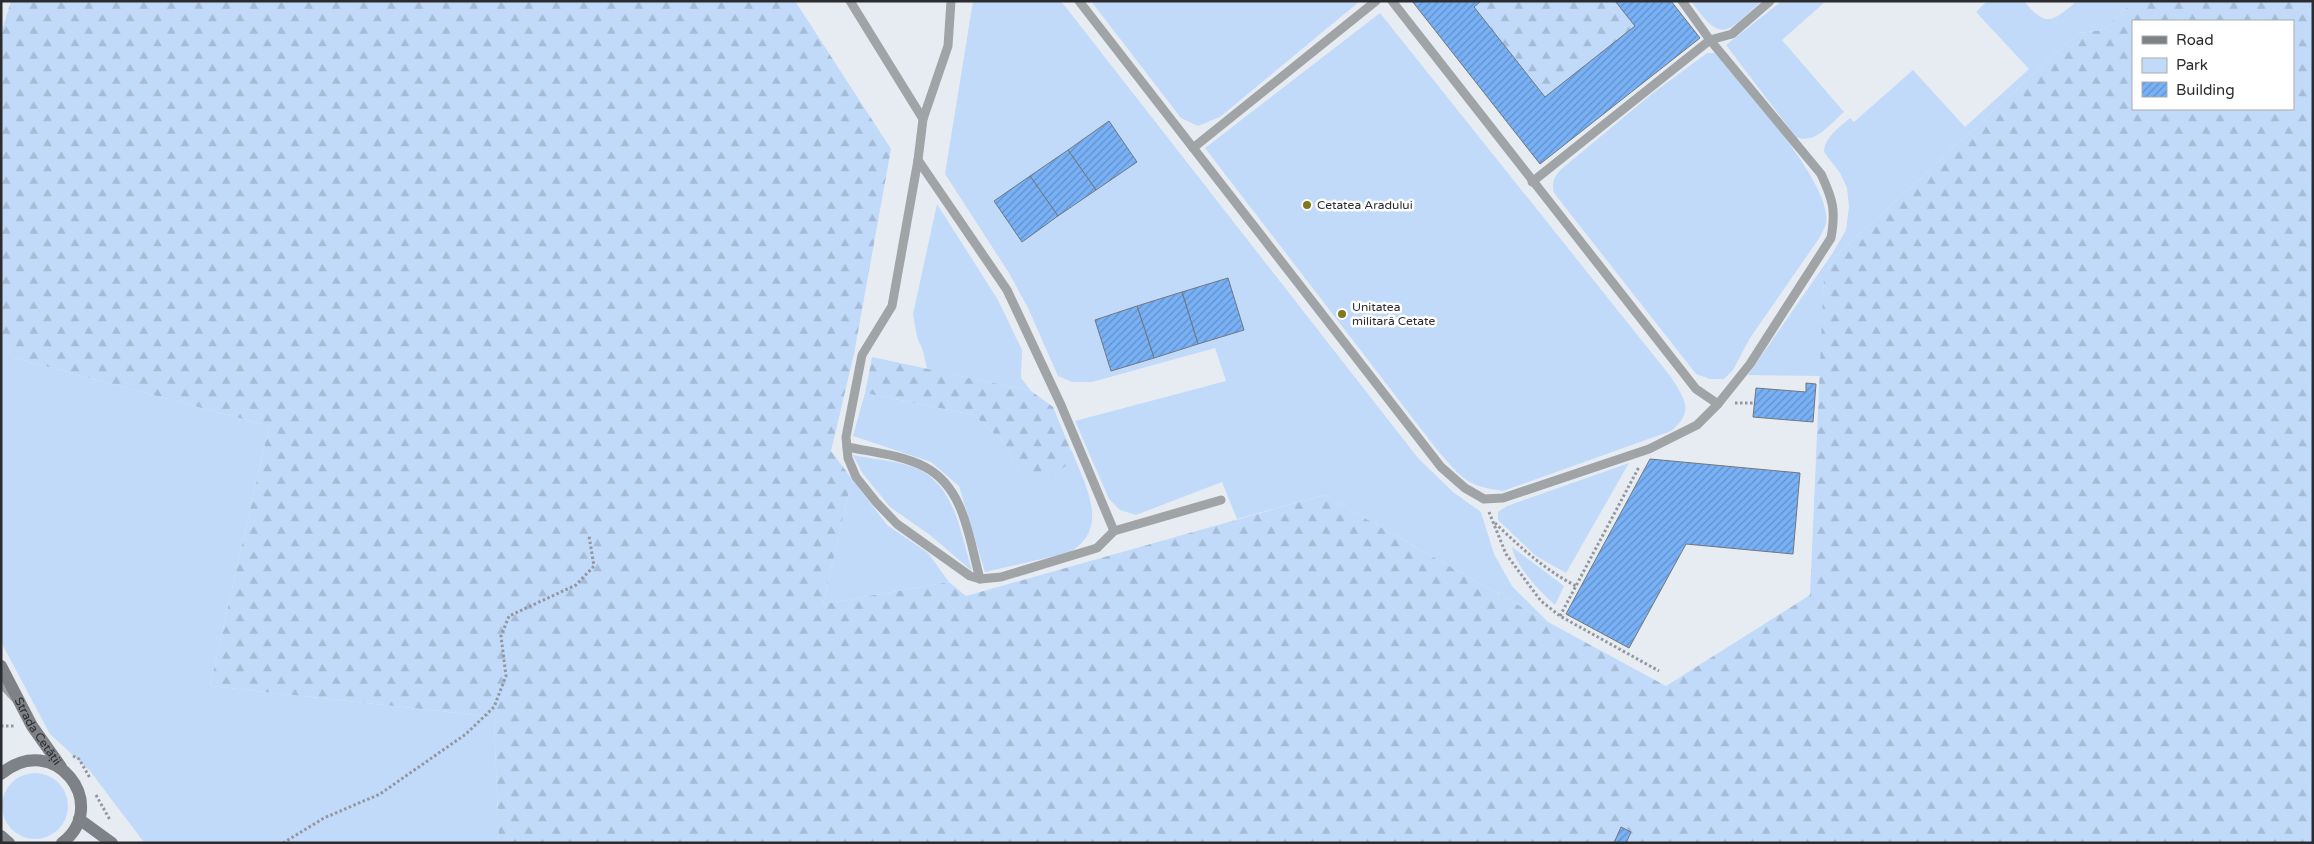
<svg xmlns="http://www.w3.org/2000/svg" width="2314" height="844" font-family="'Varela Round',sans-serif">
<style>
.green{fill:#c1daf9;fill-rule:evenodd}
.forest{fill:url(#forest-firs);fill-rule:evenodd}
.building{fill:url(#building-hatch);stroke:#71767b}
.lines{fill:none;stroke-linecap:round;stroke-linejoin:round}
.path{stroke:#93969c;stroke-width:3;stroke-dasharray:2.5 2.5;stroke-linecap:butt}
.lane{stroke:#a1a4a6;stroke-width:9}
.secondary{stroke:#7e8185;stroke-width:12}
.poi-dot{fill:#82791e;stroke:#fff;stroke-width:2}
.labels{text-anchor:middle;stroke-width:5;stroke-linejoin:round;paint-order:stroke}
.poi-label{font-size:12px;fill:#2b2c2f;stroke:#fff;text-anchor:start}
.street-label{font-size:12px;fill:#2b2c2f;stroke:#fff}
</style>
<defs>
<pattern id="forest-firs" width="22" height="20" patternUnits="userSpaceOnUse" patternTransform="scale(1.25)"><rect width="22" height="20" fill="#c1daf9"/><path d="M5 1l3.5 6h-7zM16 11l3.5 6h-7z" fill="#a6bbd6"/></pattern>
<pattern id="building-hatch" width="6" height="6" patternUnits="userSpaceOnUse" patternTransform="scale(1.25)"><rect width="6" height="6" fill="#78b1f6"/><path d="M-1 1l2-2M0 6l6-6M5 7l2-2" fill="none" stroke="#6390c8"/></pattern>
</defs>
<rect width="100%" height="100%" fill="#e7ecf3"/>
<g class="green">
<path d="M973,1H1061L1418,458L1453,492L1481,512L1494,554L1512,586L1548,622L1324,495L1237,519L1222,482L1136,515L1120,510L1109,499L1075,421L1226,381L1215,348L1092,382H1072L1058,376L1028,308L1009,273L945,174ZM1109,121L1137,162L1023,241L994,201ZM1228,278L1244,330L1111,371L1095,320Z"/>
<path d="M1091,1H1360L1220,117L1198,126L1181,118Z"/>
<path d="M1691,1H1762C1726,32 1723,46 1691,1Z"/>
<path d="M1782,1H1826L1782,40L1844,112C1830,124 1815,145 1796,137L1726,45Z"/>
<path d="M1987,1H2024C2046,28 2052,22 2077,1H2134L2103,30L2078,33L1837,255L1824,274L1821,376L1748,375L1832,254L1846,230L1849,207L1847,188L1840,173L1824,152C1825,136 1839,128 1850,118L1854,122L1913,70L1965,127L2029,69L1976,12Z"/>
<path d="M1380,13L1671,377C1685,400 1695,411 1671,431L1503,491C1466,486 1462,478 1438,451L1205,148Z"/>
<path d="M1707,53H1714L1720,58C1745,89 1833,185 1826,223C1825,228 1821,235 1818,240L1750,338L1733,370L1724,379H1710L1696,374L1554,193C1551,180 1555,175 1565,166L1653,93Z"/>
<path d="M937,204L998,300L1022,350L1021,378L1031,391L927,369L923,351L917,337L913,314Z"/>
<path d="M1,343L15,358L269,426L210,686L494,717L499,843H145L143,841L90,771L50,734L1,642Z"/>
<path d="M865,393L974,415L1004,443L1020,474L1072,451C1085,486 1112,529 1068,553L985,572L959,486L931,462L853,436Z"/>
<path d="M853,455C872,459 892,460 910,466C955,480 960,532 972,571L930,535L890,507L863,474Z"/>
<path d="M1629,463L1566,573L1536,556L1498,520V512L1507,506Z"/>
<path d="M852,479L887,525L928,553L949,582L823,604Z"/>
<path d="M1512,547L1564,586L1555,605C1541,593 1515,566 1512,547Z"/>
<circle cx="35" cy="806" r="33"/>
</g>
<g class="forest">
<path d="M11,1H795L891,149L854,354L831,451L852,479L823,604L949,582L966,596L1324,495L1548,622L1666,686L1810,595L1824,274L1837,255L2078,33L2103,30L2134,1H2313V843H499L494,717L210,686L269,426L15,358L1,343V34ZM2133,21H2293V109H2133Z"/>
<path d="M1481,1H1615L1635,26L1545,97L1474,7Z"/>
<path d="M872,357L1031,391L1053,407L1072,453L1067,465L1050,478L1020,474L1004,443L974,415L865,393Z"/>
</g>
<g class="building">
<path d="M1412,1H1481L1474,7L1545,97L1635,26L1615,1H1671L1700,38L1540,164Z"/>
<path d="M1109,121L1137,162L1096,190L1068,150Z"/>
<path d="M1068,150L1096,190L1058,216L1030,176Z"/>
<path d="M1030,176L1058,216L1022,242L994,201Z"/>
<path d="M1228,278L1244,330L1198,344L1182,292Z"/>
<path d="M1182,292L1198,344L1154,358L1137,306Z"/>
<path d="M1137,306L1154,358L1111,371L1095,320Z"/>
<path d="M1806,383L1816,384L1813,422L1753,417L1756,388L1806,392Z"/>
<path d="M1650,459L1800,473L1793,554L1686,544L1629,648L1566,614Z"/>
<path d="M1621,827L1631,832L1626,843H1614Z"/>
</g>
<g class="lines">
<g class="path">
<path d="M1735,403H1754"/>
<path d="M1489,512L1506,554L1541,601L1560,616L1659,671"/>
<path d="M1495,523C1520,547 1545,570 1576,586"/>
<path d="M1560,616L1639,467"/>
<path d="M1,726H15"/>
<path d="M73,756L79,759L90,778"/>
<path d="M96,795L110,820"/>
<path d="M283,843L324,818L380,794L466,734L494,707L506,676L501,636L509,616L576,585L594,566L589,536"/>
</g>
<g class="lane">
<path d="M850,1L923,119"/>
<path d="M951,1L948,46L923,119L918,160L892,306L862,355L846,437L848,458L856,477L876,502L897,524L970,576L980,579L1001,577L1097,548L1114,531L1221,500"/>
<path d="M1079,1L1441,467L1465,488L1484,499L1503,498L1649,449L1697,425L1718,404L1750,364L1831,238C1836,210 1833,200 1821,174L1710,40L1682,1"/>
<path d="M1392,1L1696,389L1718,404"/>
<path d="M1193,148L1376,1"/>
<path d="M918,160L1007,290L1061,405L1114,531"/>
<path d="M1532,182L1710,40L1732,34L1770,1"/>
<path d="M847,447C872,452 902,455 925,467C965,488 969,539 980,579"/>
<path d="M1,683L14,697"/>
</g>
<g class="secondary">
<path id="s1" d="M1,666L32,726L61,767"/>
<path d="M1,774C54,729 112,805 62,843"/>
<path d="M79,819L112,843"/>
<path d="M1,836L9,843"/>
</g>
</g>
<g class="poi-dot">
<circle cx="1307" cy="205" r="5"/>
<circle cx="1342" cy="314" r="5"/>
</g>
<g class="labels">
<g class="poi-label">
<text x="1317" y="209">Cetatea Aradului</text>
<text x="1352" y="311">Unitatea<tspan x="1352" dy="14">militară Cetate</tspan></text>
</g>
<g class="street-label">
<text dy="4" stroke="none"><textPath href="#s1" startOffset="75">Strada Cetății</textPath></text>
</g>
</g>
<rect width="2314" height="844" fill="none" stroke="#2b2c2f" stroke-width="5"/>
<rect x="2132" y="20" width="162" height="90" fill="#ffffff" stroke="#aaabac"/>
<rect x="2142" y="36" width="25" height="8" fill="#7e8185" stroke="#aaabac"/>
<text x="2176" y="45" font-size="15" fill="#2b2c2f">Road</text>
<rect x="2142" y="58" width="25" height="15" fill="#c1daf9" stroke="#aaabac"/>
<text x="2176" y="70" font-size="15" fill="#2b2c2f">Park</text>
<rect x="2142" y="82" width="25" height="15" fill="url(#building-hatch)" stroke="#aaabac"/>
<text x="2176" y="95" font-size="15" fill="#2b2c2f">Building</text>
</svg>
